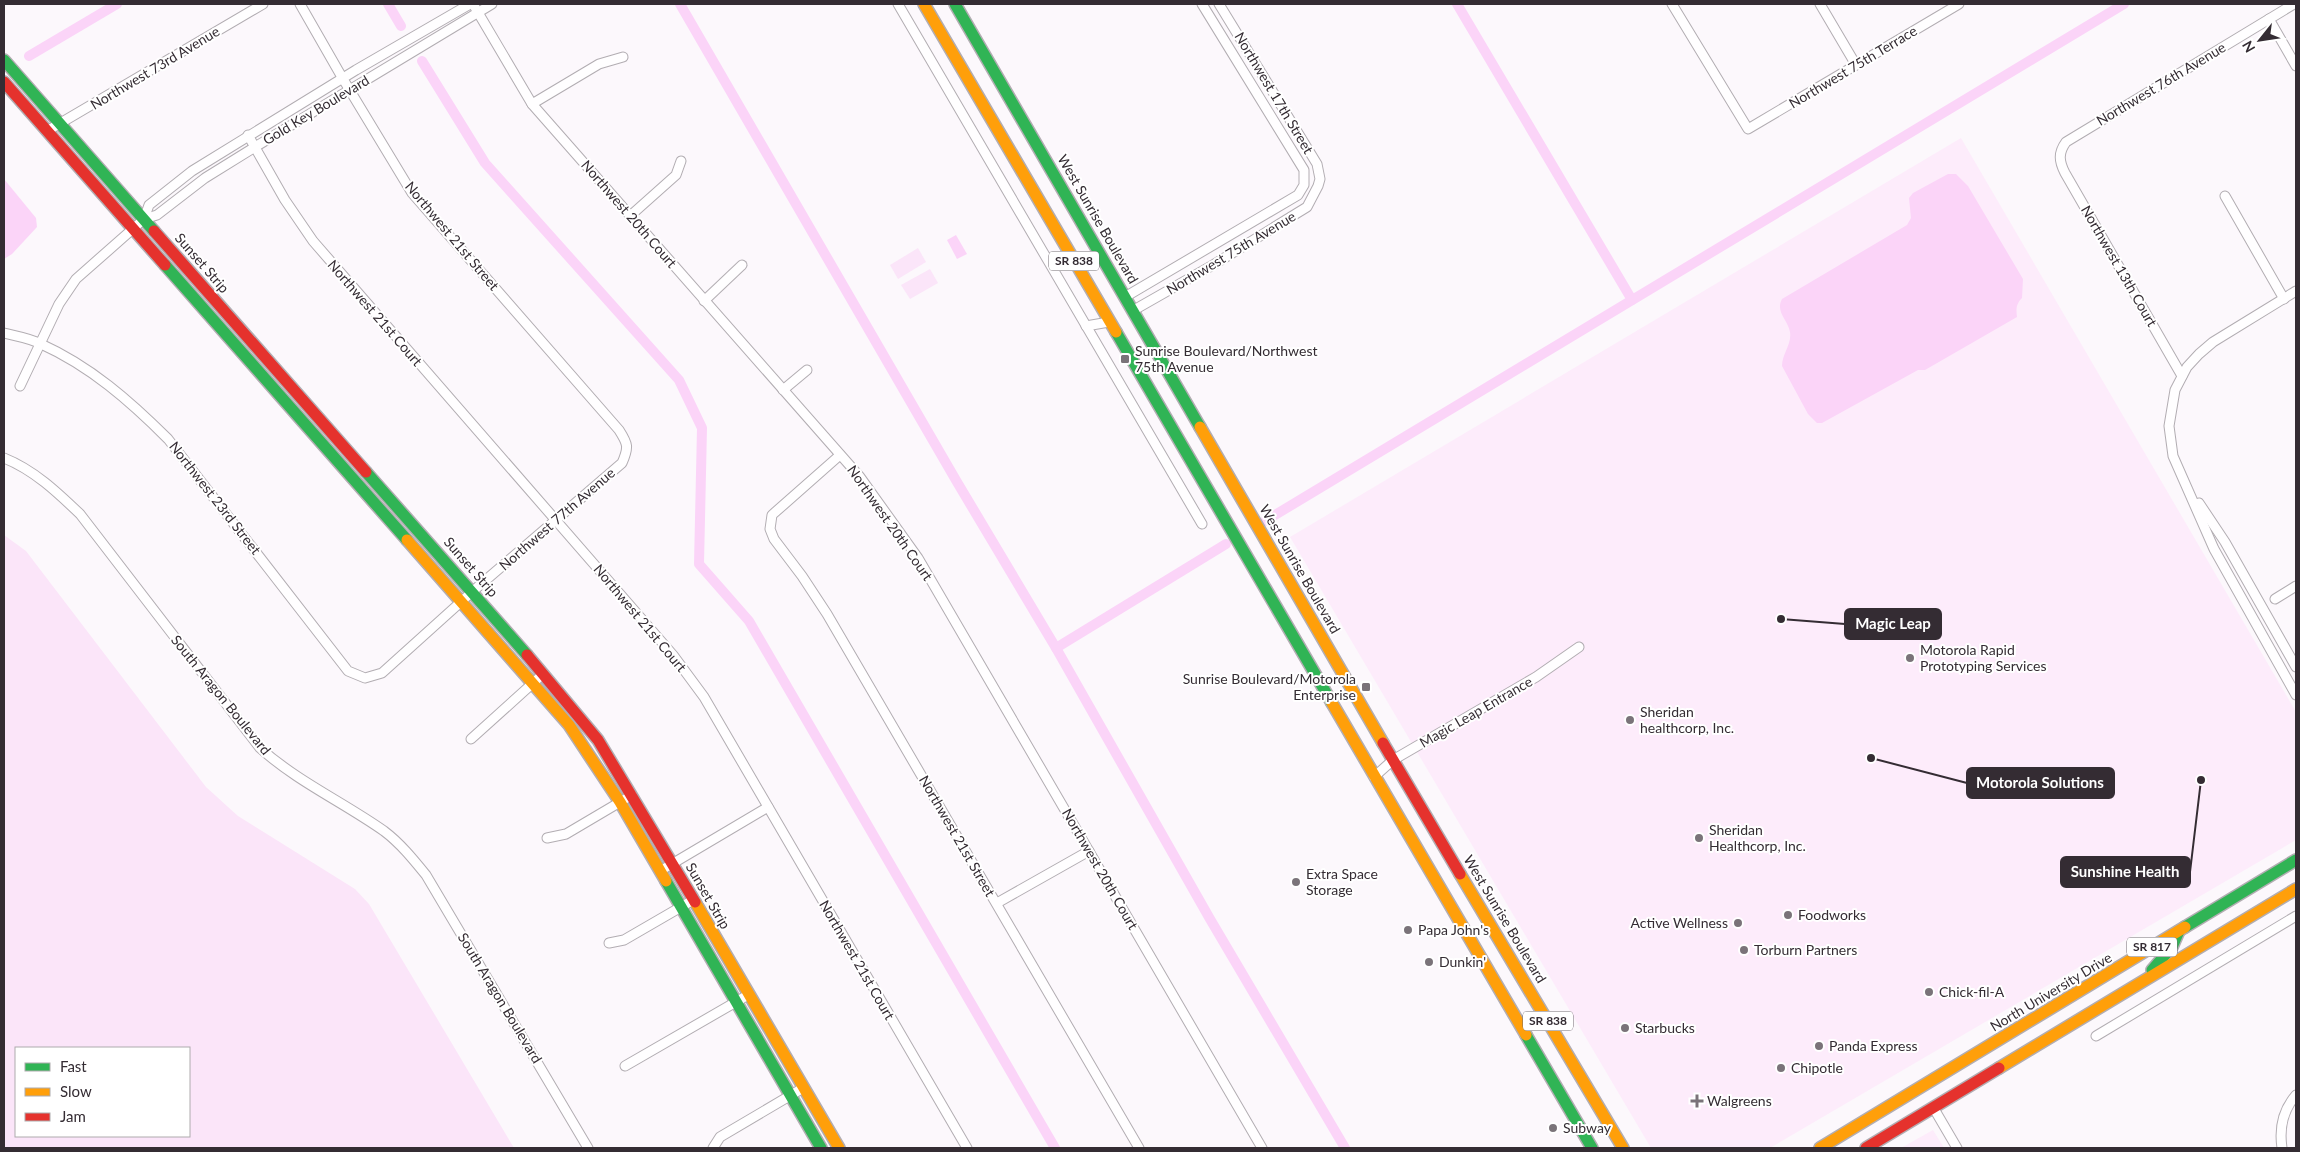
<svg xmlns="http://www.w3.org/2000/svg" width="2300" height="1152" font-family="Lato,sans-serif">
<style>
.built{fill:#fdecfb}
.green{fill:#fbe5f9;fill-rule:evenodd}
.water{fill:#fbd4f8}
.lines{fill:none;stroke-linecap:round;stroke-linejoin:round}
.canal{stroke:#fbd4f8;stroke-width:10}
.street-casing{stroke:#b2adb2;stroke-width:11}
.fast-casing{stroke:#b2adb2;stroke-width:14}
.slow-casing{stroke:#b2adb2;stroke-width:14}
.jam-casing{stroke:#b2adb2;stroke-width:14}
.street{stroke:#fffeff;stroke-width:9}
.fast{stroke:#30b455;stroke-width:11}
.slow{stroke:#ff9f0a;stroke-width:11}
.jam{stroke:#e5322d;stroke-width:11}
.poi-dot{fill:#7a7379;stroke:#fff;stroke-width:2}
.labels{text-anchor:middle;stroke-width:4;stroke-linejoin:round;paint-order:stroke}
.shield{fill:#fff;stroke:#716b70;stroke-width:1}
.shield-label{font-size:12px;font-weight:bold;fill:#342c33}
.street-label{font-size:14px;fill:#342c33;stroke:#fff}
.poi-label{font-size:14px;fill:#342c33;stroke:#fff;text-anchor:start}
.leader{fill:none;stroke:#342c33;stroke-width:2}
.callout-dot{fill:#342c33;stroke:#fff;stroke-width:2}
.callout{fill:#342c33;stroke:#342c33;stroke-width:2}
.callout-label{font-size:15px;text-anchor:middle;font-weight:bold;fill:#fff}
</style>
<rect width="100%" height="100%" fill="#fcf8fc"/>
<g class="built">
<path d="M1961,138L2296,712V840L1770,1148H1651L1290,537Z"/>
<path d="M1933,1130L1944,1148H1901Z"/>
</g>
<g class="green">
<path d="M918,248L926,262L898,279L890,265Z"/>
<path d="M930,269L938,283L910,299L901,285Z"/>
<path d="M4,535L26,551L206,787L238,816L355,889L369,904L514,1148H4ZM16,1048H189V1136H16Z"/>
</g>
<g class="water">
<path d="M1948,174H1956L1968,186L2023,279L2022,298C2016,304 2016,309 2017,317L1925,370H1918L1822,423H1817L1808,414L1782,366C1782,354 1792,344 1790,332C1788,320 1775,312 1782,299L1907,225L1911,218L1909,198L1913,193Z"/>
<path d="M4,179L36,218L37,227L12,254L4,259Z"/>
<path d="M956,235L967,254L957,259L947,240Z"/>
</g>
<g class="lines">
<g class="canal">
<path d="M388,4L401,26"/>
<path d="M680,4L957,482L1056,648L1210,919L1345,1148"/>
<path d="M1457,4L1632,300"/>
<path d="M29,56L117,4"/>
<path d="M422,61L485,163L679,380L702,428L699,564L749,621L1055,1148"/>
<path d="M1265,521L2124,4"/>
<path d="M1056,648L1226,544"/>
</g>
<g class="street-casing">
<g id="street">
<path d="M473,4L532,104L860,477L918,558L1262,1148"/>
<path d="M898,4L1202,524"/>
<path d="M1672,4L1748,129L1959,4"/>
<path d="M1820,4L1856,65"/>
<path d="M2269,19L2296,66"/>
<path d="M532,104L599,64L623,57"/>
<path d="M47,131L263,4"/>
<path d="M248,135L285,200L313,241L673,655L704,697L967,1148"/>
<path d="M2225,196L2284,299"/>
<path d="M630,216L676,175L681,161"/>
<path d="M144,219L149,205L192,171L356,70L470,4"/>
<path d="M2296,291L2213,342L2199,354L2187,367L2175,390L2169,426L2173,456L2214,549L2296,695"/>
<path d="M1125,297L1298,195L1304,185V170L1202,4"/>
<path d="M704,301L742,265"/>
<path d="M1134,310L1213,265L1307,207L1318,186L1320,179L1317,164L1219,4"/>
<path d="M1086,326L1109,322"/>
<path d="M4,333C16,336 30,338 41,344C90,366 130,401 168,439L348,671L365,678L382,673L473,591L622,463C629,447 628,444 619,430L412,193L343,79L300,4"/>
<path d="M2182,376L2065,173C2059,161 2058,153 2066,142L2294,4"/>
<path d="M20,386L59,304L76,279L144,219L157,215L205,178L255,147L492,4"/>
<path d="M783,390L807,370"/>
<path d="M840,455L772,515L770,529L774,539L802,576L827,614L1139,1148"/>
<path d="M4,458C34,470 57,492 80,514L260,748C298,782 343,802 384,831C400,843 413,859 426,875L588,1148"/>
<path d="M2199,503L2225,542L2296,667"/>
<path d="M2275,599L2296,586"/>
<path d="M471,739L543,674"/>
<path d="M1374,777L1393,760L1536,677L1579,647"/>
<path d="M547,838L566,834L632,795"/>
<path d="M660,871L768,807"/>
<path d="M997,903L1089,851"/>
<path d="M609,943L624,940L693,900"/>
<path d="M2096,1036L2296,916"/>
<path d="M625,1066L748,995"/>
<path d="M1933,1107L1957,1148"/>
<path d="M713,1148L720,1137L803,1088"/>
<path d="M2282,1148C2279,1128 2283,1110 2296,1095"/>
</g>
</g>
<g class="fast-casing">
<g id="fast">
<path d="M955,4L1200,427"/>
<path d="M4,60L154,231"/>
<path d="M165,265L407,540"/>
<path d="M1116,332L1332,703"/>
<path d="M366,472L527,655"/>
<path d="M666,881L821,1148"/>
<path d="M2185,927L2296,860"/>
<path d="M2152,970L2172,947L2179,931"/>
<path d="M1526,1035L1592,1148"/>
</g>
</g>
<g class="slow-casing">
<g id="slow">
<path d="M924,4L1116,332"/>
<path d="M1200,427L1383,743"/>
<path d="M407,540L569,725L620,802L666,881"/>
<path d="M1332,703L1526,1035"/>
<path d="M1460,874L1623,1148"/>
<path d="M695,902L839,1148"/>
<path d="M1999,1068L2296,889"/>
<path d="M1820,1148L2185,927"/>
</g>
</g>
<g class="jam-casing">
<g id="jam">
<path d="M4,82L165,265"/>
<path d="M154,231L366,472"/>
<path d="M527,655L598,740L695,902"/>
<path d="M1383,743L1460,874"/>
<path d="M1866,1148L1999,1068"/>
</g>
</g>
<use href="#street" class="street"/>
<use href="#fast" class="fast"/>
<use href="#slow" class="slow"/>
<use href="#jam" class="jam"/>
</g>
<g class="poi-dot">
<rect x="1120" y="354" width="10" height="10" rx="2.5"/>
<circle cx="1910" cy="658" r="5"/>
<rect x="1361" y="682" width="10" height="10" rx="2.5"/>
<circle cx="1630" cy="720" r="5"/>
<circle cx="1699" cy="838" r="5"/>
<circle cx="1296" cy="882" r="5"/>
<circle cx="1788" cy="915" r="5"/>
<circle cx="1738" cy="923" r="5"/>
<circle cx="1408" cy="930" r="5"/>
<circle cx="1744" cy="950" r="5"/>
<circle cx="1429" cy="962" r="5"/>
<circle cx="1929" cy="992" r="5"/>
<circle cx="1625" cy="1028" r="5"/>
<circle cx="1819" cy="1046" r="5"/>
<circle cx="1781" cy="1068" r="5"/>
<path d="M1694.5 1093.5h5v5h5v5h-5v5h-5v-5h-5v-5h5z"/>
<circle cx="1553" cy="1128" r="5"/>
</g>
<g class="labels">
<g class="shield">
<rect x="1049" y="251.5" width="50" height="19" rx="4"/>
<rect x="2127" y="937.5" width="50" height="19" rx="4"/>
<rect x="1523" y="1011.5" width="50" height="19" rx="4"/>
</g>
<g class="shield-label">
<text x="1074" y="265">SR 838</text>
<text x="2152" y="951">SR 817</text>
<text x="1548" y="1025">SR 838</text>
</g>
<g class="street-label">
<text transform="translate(1853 67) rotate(-31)" y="5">Northwest 75th Terrace</text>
<text transform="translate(155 68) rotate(-31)" y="5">Northwest 73rd Avenue</text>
<text transform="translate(2161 84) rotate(-31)" y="5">Northwest 76th Avenue</text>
<text transform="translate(1274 93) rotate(59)" y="5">Northwest 17th Street</text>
<text transform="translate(316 110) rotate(-31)" y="5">Gold Key Boulevard</text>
<text transform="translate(629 214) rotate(49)" y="5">Northwest 20th Court</text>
<text transform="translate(1098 219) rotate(60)" y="5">West Sunrise Boulevard</text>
<text transform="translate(452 236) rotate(50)" y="5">Northwest 21st Street</text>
<text transform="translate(1231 253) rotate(-31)" y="5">Northwest 75th Avenue</text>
<text transform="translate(202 263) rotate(49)" y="5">Sunset Strip</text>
<text transform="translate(2119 266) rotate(60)" y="5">Northwest 13th Court</text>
<text transform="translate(375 313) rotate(49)" y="5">Northwest 21st Court</text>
<text transform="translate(215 498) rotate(52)" y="5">Northwest 23rd Street</text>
<text transform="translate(557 519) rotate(-41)" y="5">Northwest 77th Avenue</text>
<text transform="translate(890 523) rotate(55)" y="5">Northwest 20th Court</text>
<text transform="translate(471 567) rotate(49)" y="5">Sunset Strip</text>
<text transform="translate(1300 569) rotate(60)" y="5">West Sunrise Boulevard</text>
<text transform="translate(640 618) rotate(50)" y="5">Northwest 21st Court</text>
<text transform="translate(221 695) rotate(51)" y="5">South Aragon Boulevard</text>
<text transform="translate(1476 712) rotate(-30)" y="5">Magic Leap Entrance</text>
<text transform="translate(957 836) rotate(60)" y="5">Northwest 21st Street</text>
<text transform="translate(1100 869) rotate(60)" y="5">Northwest 20th Court</text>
<text transform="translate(708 896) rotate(60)" y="5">Sunset Strip</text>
<text transform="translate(1505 919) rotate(59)" y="5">West Sunrise Boulevard</text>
<text transform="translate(857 960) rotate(60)" y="5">Northwest 21st Court</text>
<text transform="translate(2051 992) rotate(-31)" y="5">North University Drive</text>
<text transform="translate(500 998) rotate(59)" y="5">South Aragon Boulevard</text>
</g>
<g class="poi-label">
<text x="1135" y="356">Sunrise Boulevard/Northwest<tspan x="1135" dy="16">75th Avenue</tspan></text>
<text x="1920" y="655">Motorola Rapid<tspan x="1920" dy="16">Prototyping Services</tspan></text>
<text x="1356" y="684" text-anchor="end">Sunrise Boulevard/Motorola<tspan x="1356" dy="16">Enterprise</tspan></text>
<text x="1640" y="717">Sheridan<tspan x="1640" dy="16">healthcorp, Inc.</tspan></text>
<text x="1709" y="835">Sheridan<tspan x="1709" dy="16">Healthcorp, Inc.</tspan></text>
<text x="1306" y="879">Extra Space<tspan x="1306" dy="16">Storage</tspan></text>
<text x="1798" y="920">Foodworks</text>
<text x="1728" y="928" text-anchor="end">Active Wellness</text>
<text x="1418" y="935">Papa John's</text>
<text x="1754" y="955">Torburn Partners</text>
<text x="1439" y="967">Dunkin'</text>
<text x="1939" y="997">Chick-fil-A</text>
<text x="1635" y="1033">Starbucks</text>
<text x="1829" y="1051">Panda Express</text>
<text x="1791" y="1073">Chipotle</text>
<text x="1707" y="1106">Walgreens</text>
<text x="1563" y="1133">Subway</text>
</g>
</g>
<path class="leader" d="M1781 619L1845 624M1871 758L1967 783M2201 780L2190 872"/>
<g class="callout-dot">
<circle cx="1781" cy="619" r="5"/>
<circle cx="1871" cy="758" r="5"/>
<circle cx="2201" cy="780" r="5"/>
</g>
<g class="callout">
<rect x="1845" y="609" width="96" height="30" rx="5"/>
<rect x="1967" y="768" width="147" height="30" rx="5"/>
<rect x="2061" y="857" width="129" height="30" rx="5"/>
</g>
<g class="callout-label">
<text x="1893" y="629">Magic Leap</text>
<text x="2040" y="788">Motorola Solutions</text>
<text x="2125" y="877">Sunshine Health</text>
</g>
<rect width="2300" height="1152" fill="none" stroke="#342c33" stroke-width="10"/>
<rect x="15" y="1047" width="175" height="90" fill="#ffffff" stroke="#aeabad"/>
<rect x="25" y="1063" width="25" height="8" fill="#30b455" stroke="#aeabad"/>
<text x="60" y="1072" font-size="15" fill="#342c33">Fast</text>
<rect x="25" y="1088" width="25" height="8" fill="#ff9f0a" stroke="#aeabad"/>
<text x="60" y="1097" font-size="15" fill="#342c33">Slow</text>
<rect x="25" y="1113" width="25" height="8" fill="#e5322d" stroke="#aeabad"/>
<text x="60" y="1122" font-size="15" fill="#342c33">Jam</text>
<g transform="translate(2260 40) rotate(240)" stroke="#ffffff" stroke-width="4" paint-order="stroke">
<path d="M0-4L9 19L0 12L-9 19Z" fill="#342c33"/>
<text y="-8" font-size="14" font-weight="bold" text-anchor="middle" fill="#342c33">N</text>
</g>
</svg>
